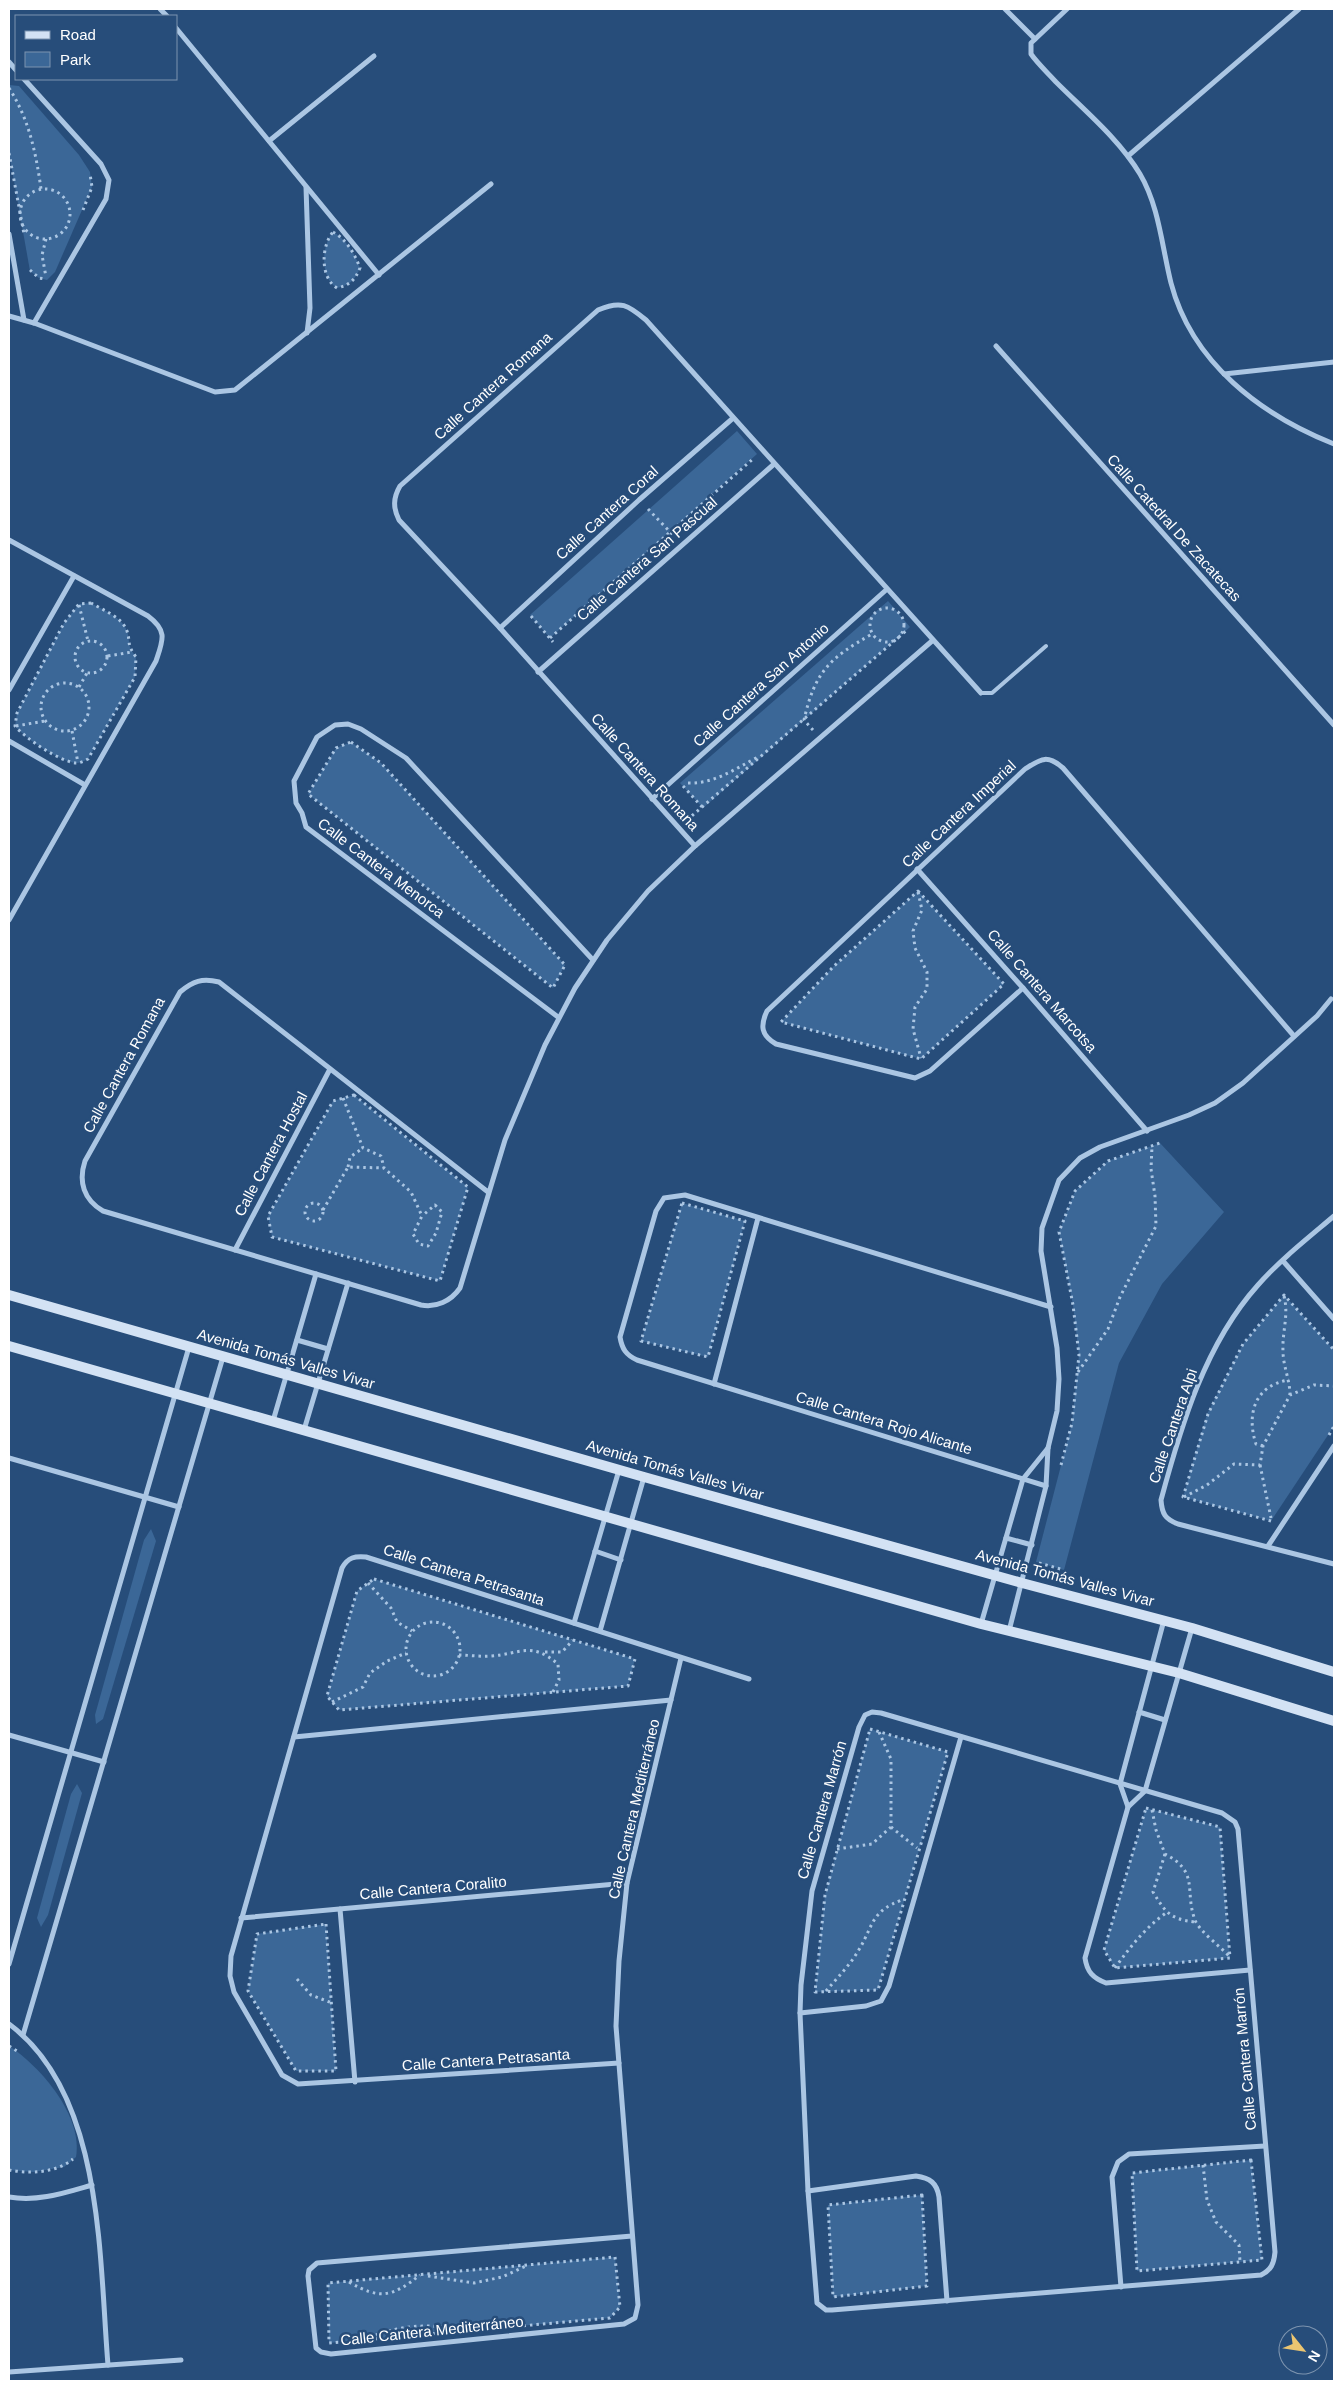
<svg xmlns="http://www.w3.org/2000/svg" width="1343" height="2390" font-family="Helvetica,sans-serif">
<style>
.green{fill:#3b6797}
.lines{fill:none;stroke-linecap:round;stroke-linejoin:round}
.path{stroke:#abc6e3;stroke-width:3;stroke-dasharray:2.5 4;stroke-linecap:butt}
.lane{stroke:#abc6e3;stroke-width:4}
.street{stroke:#abc6e3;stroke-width:5}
.secondary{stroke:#d3e2f4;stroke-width:10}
.labels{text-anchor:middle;stroke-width:5;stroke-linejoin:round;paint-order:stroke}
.street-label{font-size:15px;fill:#fff;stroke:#274d7a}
</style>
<rect width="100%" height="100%" fill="#274d7a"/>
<g class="green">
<path d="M9,85L19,86L79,155L90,172L92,187L55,272L47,280L39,278L30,271L9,153Z"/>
<path d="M333,232C346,239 355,254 360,268C355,280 350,285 337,288C320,278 321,246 333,232Z"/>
<path d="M737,431L757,454L550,638L530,615Z"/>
<path d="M888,601L910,627L703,808L680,783Z"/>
<path d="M91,603C103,610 122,617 127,631C131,644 126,643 136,657L135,677L88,759C84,761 80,763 76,763C59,761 26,739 15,726L17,713L64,623L79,604Z"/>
<path d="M351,742L381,763L565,965L553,988L308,794L336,748Z"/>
<path d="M918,891L1004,984L921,1059L781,1022L834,966Z"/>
<path d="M354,1095L468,1187L440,1281L272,1237L268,1216L333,1101Z"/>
<path d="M1160,1143L1224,1212L1162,1284L1119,1363L1064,1570L1036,1562L1072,1423L1079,1355L1073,1305L1059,1232L1075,1191L1108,1161Z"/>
<path d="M682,1203L745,1221L708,1357L641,1341Z"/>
<path d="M1284,1295L1334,1350V1426L1271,1521L1183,1497L1207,1414L1243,1344Z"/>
<path d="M151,1529L156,1541L103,1719L96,1724L95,1715L144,1540Z"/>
<path d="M374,1579L635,1659L628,1686L339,1710L327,1696L357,1591Z"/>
<path d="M870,1729L948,1752L878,1990L815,1992L825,1895Z"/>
<path d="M77,1784L82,1793L48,1915L41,1927L37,1918L71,1794Z"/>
<path d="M1146,1808L1220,1827L1230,1958L1115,1968L1104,1950Z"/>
<path d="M326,1924L336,2071H296L248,1991L257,1934Z"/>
<path d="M9,2046C41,2067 83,2116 76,2157L64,2167L33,2172L9,2170Z"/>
<path d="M1251,2160L1262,2260L1137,2271L1132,2173Z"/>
<path d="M922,2195L927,2286L833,2297L828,2205Z"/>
<path d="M615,2257L620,2307L610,2318L329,2343L328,2283Z"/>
</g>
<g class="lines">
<g class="path">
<path d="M9,88C29,119 36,153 41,189"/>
<path d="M9,153L24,234"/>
<circle cx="45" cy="214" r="25"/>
<path d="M83,210L92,187L90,174"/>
<path d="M333,232C346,239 355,254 360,268C355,280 350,285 337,288C320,278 321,246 333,232Z"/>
<path d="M46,239L42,255L46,277"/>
<path d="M30,270L39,278L45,279"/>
<path d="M648,509L675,537"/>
<path d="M91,603C103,610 122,617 127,631C131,644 126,643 136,657L135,677L88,759C84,761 80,763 76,763C59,761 26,739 15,726L17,713L64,623L79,604Z"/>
<path d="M79,605L88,641"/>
<circle cx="887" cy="625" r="17"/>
<path d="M531,616L553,642"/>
<path d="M550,638L754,458"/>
<circle cx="91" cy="657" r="16"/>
<path d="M108,656L132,652"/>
<circle cx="65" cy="707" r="24"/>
<path d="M79,687L87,673"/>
<path d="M16,726L45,721"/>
<path d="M813,730L804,720C815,671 830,658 872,634"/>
<path d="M72,731L78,763"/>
<path d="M351,742L381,763L565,965L553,988L308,794L336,748Z"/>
<path d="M688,783C715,784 736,768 760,756"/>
<path d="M683,786L703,808"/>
<path d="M687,820L907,630"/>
<path d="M918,891L1004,984L921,1059L781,1022L834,966Z"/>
<path d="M918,892L922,910L913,931L915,948L927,972V989L915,1007L913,1029L921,1058"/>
<path d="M354,1095L468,1187L440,1281L272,1237L268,1216L333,1101Z"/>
<path d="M343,1098L363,1148L381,1156L384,1168L411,1192L422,1216L413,1234L419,1244L428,1246L436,1233L442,1212L435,1205L422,1216"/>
<path d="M348,1167L350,1157L363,1148"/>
<path d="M682,1203L745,1221L708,1357L641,1341Z"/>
<circle cx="314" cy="1212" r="9"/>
<path d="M323,1210L348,1167L384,1168"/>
<path d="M1284,1296C1289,1315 1282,1332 1283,1351C1283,1366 1290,1380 1290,1395"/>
<path d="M1078,1372L1108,1329L1120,1297L1156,1226L1155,1196L1151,1169L1152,1146"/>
<path d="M1329,1435L1334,1426"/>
<path d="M1263,1446L1256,1444C1246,1414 1255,1385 1289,1380"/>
<path d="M1061,1465L1072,1423L1079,1355L1073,1305L1059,1232L1075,1191L1108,1161L1160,1143"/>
<path d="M1260,1465L1271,1518"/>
<path d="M1184,1497L1207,1485L1234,1464L1260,1465L1263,1446L1290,1395L1314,1385L1334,1386"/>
<path d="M1271,1521L1183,1497L1208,1414L1243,1344L1284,1295L1334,1350"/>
<path d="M1039,1563L1064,1570"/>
<path d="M374,1579L635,1659L628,1686L339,1710L327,1696L357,1591Z"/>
<path d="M368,1583L391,1608L397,1622L412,1631"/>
<circle cx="433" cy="1649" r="27"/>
<path d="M545,1652H562L573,1640"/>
<path d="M459,1655C469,1655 480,1657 491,1656C520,1654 531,1641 558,1664L559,1680L553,1692"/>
<path d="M332,1702L363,1687L370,1673L387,1661L406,1653"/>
<path d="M870,1729L948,1752L878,1990L815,1992L825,1895Z"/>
<path d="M879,1732L891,1759V1827L917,1848"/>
<path d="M1146,1808L1220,1827L1230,1958L1115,1968L1104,1950Z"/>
<path d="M1152,1810L1156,1830L1165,1854C1200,1872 1184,1891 1195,1920C1199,1931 1222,1948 1230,1957"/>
<path d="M837,1849L872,1844L891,1827"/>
<path d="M1165,1854L1153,1892C1166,1913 1170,1919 1195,1922"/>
<path d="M326,1924L336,2071H296L248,1991L257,1934Z"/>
<path d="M1115,1968C1130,1947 1145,1928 1166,1913"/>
<path d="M297,1979L311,1995L332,2003"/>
<path d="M826,1991C838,1977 851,1964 860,1948C874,1923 872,1911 902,1900"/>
<path d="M9,2046L17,2051"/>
<path d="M1251,2160L1262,2260L1137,2271L1132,2173Z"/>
<path d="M1203,2165L1207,2200L1216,2222L1239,2245L1240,2262"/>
<path d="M9,2170C30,2174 56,2173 73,2159"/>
<path d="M922,2195L927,2286L833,2297L828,2205Z"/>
<path d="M615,2257L620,2307L610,2318L329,2343L328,2283Z"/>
<path d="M428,2276L474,2283L502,2277L526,2266"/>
<path d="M349,2282C380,2300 392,2297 420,2275"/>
<path d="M376,2335C402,2326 424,2324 451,2328"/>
</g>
<path class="lane" d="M981,693H992L1046,646"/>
<g class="street">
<path d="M160,9L167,16"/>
<path d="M1005,9L1035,39"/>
<path d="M1067,9L1031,43V54C1038,64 1048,73 1056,82C1085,111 1119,139 1140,174C1159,206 1162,247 1171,283C1192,363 1261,415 1334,444"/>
<path d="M176,28L379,275"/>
<path d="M9,62L16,70"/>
<path d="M24,79L101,164L109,180L106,199L34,323"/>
<path d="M269,141L374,56"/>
<path d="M1128,156L1299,9"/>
<path d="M306,187L310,308L307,333"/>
<path d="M9,234L24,320"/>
<path d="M9,316L34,323L215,392L235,390L491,184"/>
<path d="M996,346L1334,725"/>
<path d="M1224,374L1334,362"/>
<path d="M9,540L148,616C168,631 163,640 156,661L9,920"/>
<path d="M500,628L639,500L732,419"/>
<path d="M538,672L773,465"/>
<path d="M9,690L74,576"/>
<path d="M9,741L85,785"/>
<path d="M652,799L886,590"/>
<path d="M695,846L500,628L399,520C393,508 393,498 400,486L598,310C621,300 628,305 646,320L981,693"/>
<path d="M917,869L1023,988L1147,1131"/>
<path d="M1023,988L930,1071L915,1078L776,1044C761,1035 760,1026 767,1011L1025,769C1041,759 1047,754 1063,768L1294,1036"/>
<path d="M558,1017L306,827L302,813L296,803L294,781L317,737L335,725L348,724L361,729L406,758L593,960"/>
<path d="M488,1192L219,982C202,978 193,981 180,992L85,1161C78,1182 84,1200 103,1211L421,1305C436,1308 451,1301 460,1288L505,1140L545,1045L575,988L607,940L648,891L695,846L932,641"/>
<path d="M1334,1216C1308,1238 1280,1260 1258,1285C1205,1344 1181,1426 1161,1500C1162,1514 1165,1519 1178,1524L1334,1564"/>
<path d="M235,1250L330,1069"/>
<path d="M1283,1261L1334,1319"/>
<path d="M297,1340L328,1349"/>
<path d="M714,1384L758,1218"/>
<path d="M273,1421L316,1274"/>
<path d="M304,1430L348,1283"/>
<path d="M9,1458L179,1507"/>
<path d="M1046,1486L637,1360C626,1355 622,1349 620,1337L656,1211L664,1198L685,1195L1051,1307"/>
<path d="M1006,1538L1032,1545"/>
<path d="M1268,1546L1334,1446"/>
<path d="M595,1551L621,1560"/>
<path d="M574,1623L619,1470"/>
<path d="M981,1624L1023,1479L1048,1448"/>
<path d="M1192,1628L1145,1791L1128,1807L1085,1958C1087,1972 1093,1978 1106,1983L1250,1970"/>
<path d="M600,1631L644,1477"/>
<path d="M1009,1631L1046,1486L1048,1448L1057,1411L1059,1379L1057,1348L1041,1251L1042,1228L1059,1180L1080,1158L1100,1147L1189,1115L1215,1103L1243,1083L1317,1016L1331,999"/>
<path d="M872,1712L881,1713L1222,1813L1235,1822L1238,1829L1275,2252C1274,2264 1271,2270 1261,2275L832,2310H826L817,2303L808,2191L800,2013L801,1985L812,1891L859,1727L865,1715Z"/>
<path d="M1139,1712L1165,1720"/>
<path d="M9,1735L104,1762"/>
<path d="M294,1737L671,1700"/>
<path d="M1128,1807L1120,1784L1164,1620"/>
<path d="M340,1909L355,2082"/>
<path d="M241,1918L627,1883"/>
<path d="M9,1964L189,1347"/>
<path d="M800,2013L866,2006L881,2001L889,1986L961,1737"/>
<path d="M9,2024C104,2094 99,2258 108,2365"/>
<path d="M23,2035L223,1357"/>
<path d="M619,2063L298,2084L282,2075L234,1992L230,1976L231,1956L342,1568C348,1557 355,1556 366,1557L749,1679"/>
<path d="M808,2191L916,2176C930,2178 937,2183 939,2197L947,2301"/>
<path d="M9,2197C38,2202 64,2193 92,2185"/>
<path d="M632,2236L317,2263L309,2270L308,2276L316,2348L321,2352L331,2354L624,2324L635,2318L638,2305L616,2026L619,1961L627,1883L681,1658"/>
<path d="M1121,2287L1112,2177L1118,2162L1129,2154L1265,2146"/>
<path d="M9,2372L181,2360"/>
</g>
<g class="secondary">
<path d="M9,1295L644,1477L1022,1583L1192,1628L1334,1672"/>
<path d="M9,1346L981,1624L1179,1673L1334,1721"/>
</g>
</g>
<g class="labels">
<g class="street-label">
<text transform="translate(493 386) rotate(-42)" y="5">Calle Cantera Romana</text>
<text transform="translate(607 513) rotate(-42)" y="5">Calle Cantera Coral</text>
<text transform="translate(1174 528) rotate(48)" y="5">Calle Catedral De Zacatecas</text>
<text transform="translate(647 559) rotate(-41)" y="5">Calle Cantera San Pascual</text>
<text transform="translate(761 685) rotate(-42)" y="5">Calle Cantera San Antonio</text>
<text transform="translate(645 772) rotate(48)" y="5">Calle Cantera Romana</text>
<text transform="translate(959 814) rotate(-43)" y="5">Calle Cantera Imperial</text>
<text transform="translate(381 868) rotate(37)" y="5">Calle Cantera Menorca</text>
<text transform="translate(1042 991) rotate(49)" y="5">Calle Cantera Marcotsa</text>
<text transform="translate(124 1065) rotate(-61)" y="5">Calle Cantera Romana</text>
<text transform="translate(271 1154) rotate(-62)" y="5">Calle Cantera Hostal</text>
<text transform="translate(286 1359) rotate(16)" y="5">Avenida Tomás Valles Vivar</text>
<text transform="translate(884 1423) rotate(17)" y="5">Calle Cantera Rojo Alicante</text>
<text transform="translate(1173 1426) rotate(-71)" y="5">Calle Cantera Alpi</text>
<text transform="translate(675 1470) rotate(16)" y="5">Avenida Tomás Valles Vivar</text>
<text transform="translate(464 1575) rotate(18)" y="5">Calle Cantera Petrasanta</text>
<text transform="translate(1065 1578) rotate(15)" y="5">Avenida Tomás Valles Vivar</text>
<text transform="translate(634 1809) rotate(-77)" y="5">Calle Cantera Mediterráneo</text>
<text transform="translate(822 1810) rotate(-74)" y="5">Calle Cantera Marrón</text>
<text transform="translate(433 1888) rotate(-5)" y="5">Calle Cantera Coralito</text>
<text transform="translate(1245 2059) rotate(-95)" y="5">Calle Cantera Marrón</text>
<text transform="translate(486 2060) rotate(-4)" y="5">Calle Cantera Petrasanta</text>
<text transform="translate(432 2331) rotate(-6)" y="5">Calle Cantera Mediterráneo</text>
</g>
</g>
<rect width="1343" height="2390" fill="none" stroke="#ffffff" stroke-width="20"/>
<rect x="15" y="15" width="162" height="65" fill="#274d7a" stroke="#7d94af"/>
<rect x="25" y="31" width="25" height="8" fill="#d3e2f4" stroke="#7d94af"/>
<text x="60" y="40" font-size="15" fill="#ffffff">Road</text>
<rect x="25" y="52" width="25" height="15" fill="#3b6797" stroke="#7d94af"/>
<text x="60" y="65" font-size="15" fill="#ffffff">Park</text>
<g transform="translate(1303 2350) rotate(120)"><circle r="24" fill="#274d7a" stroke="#7d94af"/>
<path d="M0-4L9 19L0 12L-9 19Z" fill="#ebc571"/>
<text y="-8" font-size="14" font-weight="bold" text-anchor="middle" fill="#ffffff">N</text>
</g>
</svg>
